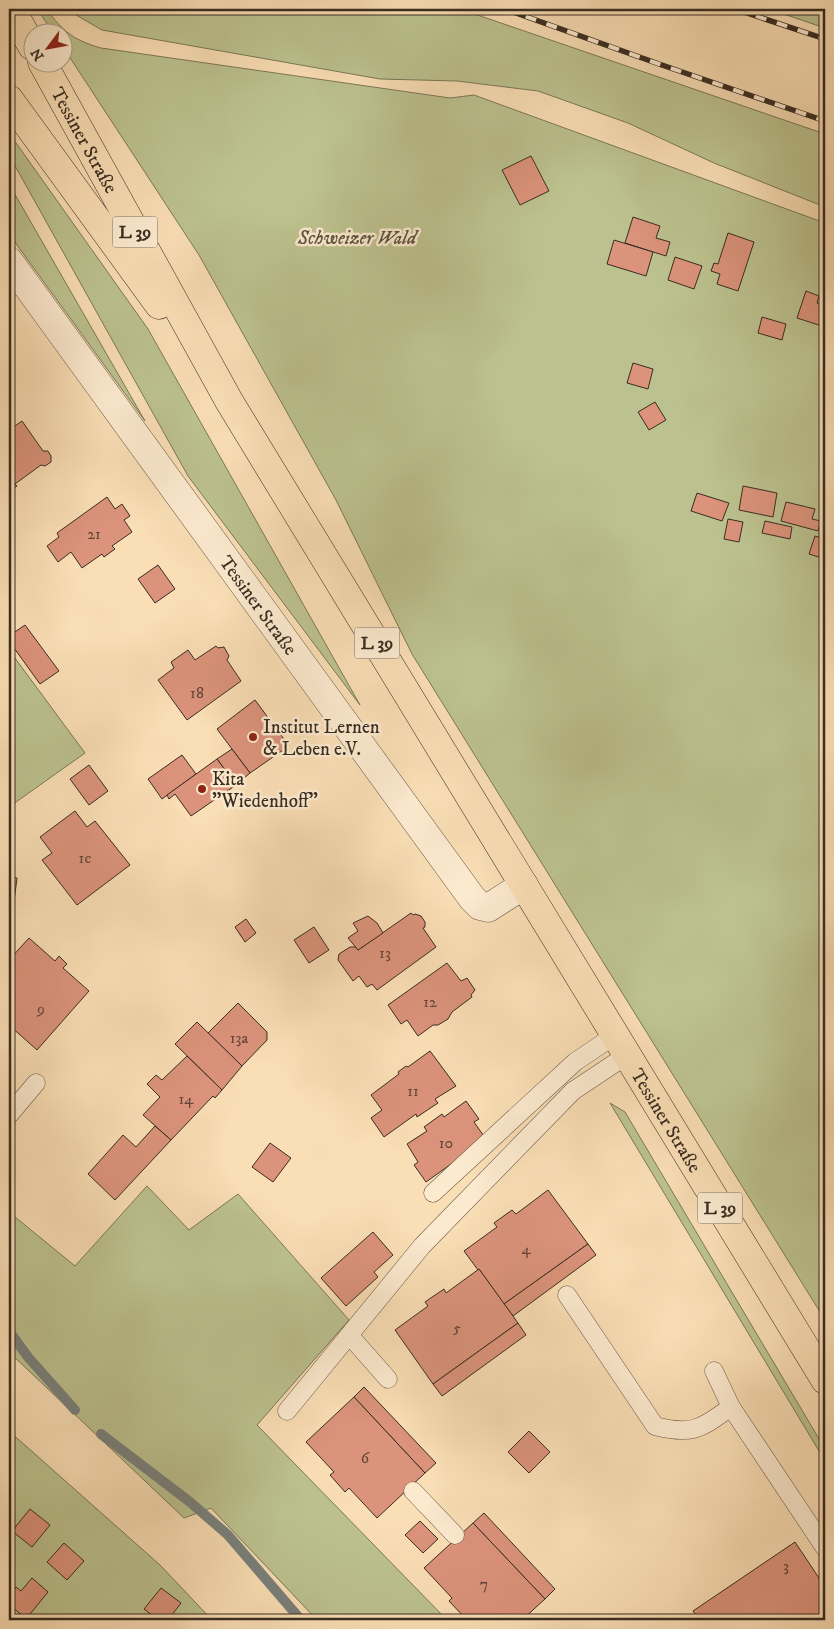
<svg xmlns="http://www.w3.org/2000/svg" width="834" height="1629" font-family="'IM FELL DW Pica',serif">
<style>
.green{fill:#bcc28f;stroke:#7a7858}
.lines{fill:none;stroke-linecap:round;stroke-linejoin:round}
.stream{stroke:#79817d;stroke-width:10}
.building{fill:#db937b;stroke:#392d22}
.lane-casing{stroke:#695947;stroke-width:19}
.street-casing{stroke:#695947;stroke-width:29}
.primary-casing{stroke:#392d22;stroke-width:29}
.lane{stroke:#fceacf;stroke-width:18}
.street{stroke:#fceacf;stroke-width:28}
.primary{stroke:#fadeb5;stroke-width:28}
.rail-casing{stroke:#392d22;stroke-width:5.5}
.rail{stroke:#fceacf;stroke-width:4;stroke-dasharray:11;stroke-linecap:butt}
.poi-dot{fill:#8f2418;stroke:#fceacf;stroke-width:2}
.labels{text-anchor:middle;stroke-width:5;stroke-linejoin:round;paint-order:stroke}
.number-label{font-size:16px;fill:#624638}
.shield{fill:#fceacf;stroke:#746656;stroke-width:1}
.shield-label{font-size:18px;font-weight:bold;fill:#392d22}
.street-label{font-size:19px;fill:#392d22;stroke:#fceacf}
.park-label{font-size:19px;font-style:italic;fill:#5a523d;stroke:#fceacf}
.poi-label{font-size:19px;fill:#392d22;stroke:#fceacf;text-anchor:start}
</style>
<rect width="100%" height="100%" fill="#fadeb5"/>
<filter id="stains"><feTurbulence type="fractalNoise" baseFrequency=".004" numOctaves="4"/><feColorMatrix values="0 0 0 0 .2 0 0 0 0 .09 0 0 0 0 .02 0 0 0 .5 -.17"/></filter>
<radialGradient id="worn" r=".72"><stop offset=".6" stop-color="#630" stop-opacity="0"/><stop offset="1" stop-color="#630" stop-opacity=".3"/></radialGradient>
<g class="green">
<path d="M37,9H46C64,32 73,40 101,48L450,98L474,95L825,223V1320L412,654L336,500L199,255L63,47L62,32H53Z"/>
<path d="M70,9H460L825,134V207L714,163L628,123L538,91L457,81L380,79L102,30L76,15Z"/>
<path d="M769,9H825V28Z"/>
<path d="M9,133L148,329L360,705L188,476L9,155Z"/>
<path d="M9,184L145,421L9,234Z"/>
<path d="M9,650L85,753L9,807Z"/>
<path d="M610,1103L625,1112L825,1449V1461Z"/>
<path d="M147,1186L189,1230L238,1194L349,1320L257,1425L447,1620H317L211,1508L184,1518L9,1352V1212L75,1266Z"/>
<path d="M9,1431L160,1565L212,1620H9Z"/>
</g>
<g class="lines">
<g class="stream">
<path d="M9,1331L28,1357L75,1410"/>
<path d="M101,1434L190,1502L228,1535L301,1620"/>
</g>
</g>
<g class="building">
<path d="M531,156L549,191L520,205L502,170Z"/>
<path d="M633,217L660,226L656,238L670,242L666,256L625,243Z"/>
<path d="M728,233L754,242L738,291L717,284L720,274L711,271L714,263L718,264Z"/>
<path d="M614,240L653,252L646,276L607,264Z"/>
<path d="M675,257L702,266L694,289L668,280Z"/>
<path d="M806,291L819,296L817,303L825,306V327L797,318Z"/>
<path d="M762,317L786,324L782,340L758,333Z"/>
<path d="M633,363L653,369L648,389L627,383Z"/>
<path d="M655,402L666,420L649,430L638,412Z"/>
<path d="M22,421L43,451H48L51,456V462L45,466L41,465L15,484L17,486L9,491V430Z"/>
<path d="M743,486L777,493L773,517L739,510Z"/>
<path d="M697,493L729,503L722,521L691,511Z"/>
<path d="M107,497L115,509L122,504L130,516L124,520L132,532L112,546L115,549L104,557L102,554L82,568L71,552L58,562L47,546L59,537L57,533Z"/>
<path d="M786,502L815,509L812,519L821,521L818,531L781,521Z"/>
<path d="M728,519L743,522L739,542L724,539Z"/>
<path d="M765,521L792,527L790,539L762,533Z"/>
<path d="M815,536L825,539V559L809,554Z"/>
<path d="M158,565L175,589L155,603L138,579Z"/>
<path d="M25,625L59,671L40,684L9,641V636Z"/>
<path d="M216,646L218,648L224,647L229,656L227,660L241,681L187,720L158,680L174,668L171,662L188,650L195,660Z"/>
<path d="M255,700L289,746L250,773L217,729Z"/>
<path d="M232,749L250,773L236,785L217,759Z"/>
<path d="M182,755L196,774L162,799L148,779Z"/>
<path d="M217,759L236,785L191,816L175,794L169,799L167,795Z"/>
<path d="M89,765L108,791L89,805L70,779Z"/>
<path d="M75,811L87,827L95,821L130,865L77,905L42,860L52,853L40,837Z"/>
<path d="M9,877L17,878L12,917H9Z"/>
<path d="M411,913L413,915L415,914L421,916L425,922V927L423,928L436,947L377,990L372,984L367,987L359,976L353,981L338,960L339,954L350,947H355L358,950Z"/>
<path d="M368,916L377,923L383,933L358,950L348,938L358,931L353,923Z"/>
<path d="M246,919L256,933L245,942L235,927Z"/>
<path d="M314,927L329,950L309,963L294,940Z"/>
<path d="M29,938L55,961L59,956L67,964L63,968L89,991L37,1050L9,1025V960Z"/>
<path d="M447,963L461,981L467,978L475,990L471,995L472,997L452,1012L448,1019L438,1025H433L418,1036L407,1020L401,1024L388,1005Z"/>
<path d="M238,1003L267,1032V1040L242,1066L208,1033Z"/>
<path d="M197,1022L242,1066L222,1090L175,1044Z"/>
<path d="M430,1051L456,1086L435,1099L438,1103L417,1117L416,1114L384,1137L371,1118L382,1110L371,1095L399,1074L398,1072L406,1066L408,1067Z"/>
<path d="M187,1056L222,1090L215,1098L213,1096L171,1140L143,1115L160,1097L147,1084L156,1075L162,1080Z"/>
<path d="M466,1101L479,1119L474,1122L486,1139L426,1182L414,1165L418,1162L407,1144L427,1131L424,1127L442,1114L444,1117Z"/>
<path d="M155,1126L171,1140L115,1200L88,1174L123,1135L136,1147Z"/>
<path d="M270,1143L291,1158L273,1182L252,1167Z"/>
<path d="M548,1190L588,1244L504,1304L479,1269L478,1270L464,1251L497,1227L494,1223L512,1210L516,1214Z"/>
<path d="M373,1232L393,1255L374,1272L378,1277L346,1306L321,1278Z"/>
<path d="M588,1244L596,1255L513,1316L504,1304Z"/>
<path d="M479,1269L518,1323L433,1384L395,1330L428,1306L425,1302L444,1289L446,1293Z"/>
<path d="M518,1323L526,1335L442,1396L433,1384Z"/>
<path d="M364,1387L436,1463L425,1473L354,1397Z"/>
<path d="M354,1397L425,1473L377,1518L349,1488L345,1492L330,1475L334,1472L306,1442Z"/>
<path d="M529,1431L550,1452L529,1473L508,1452Z"/>
<path d="M30,1509L50,1525L32,1547L12,1531Z"/>
<path d="M484,1513L555,1589L545,1599L473,1523Z"/>
<path d="M420,1521L438,1539L423,1553L405,1535Z"/>
<path d="M473,1523L545,1599L522,1620H473L468,1615L465,1618L449,1601L452,1598L424,1568Z"/>
<path d="M795,1542L825,1587V1620H699L693,1611Z"/>
<path d="M64,1543L84,1561L67,1580L47,1562Z"/>
<path d="M32,1578L48,1592L26,1619L9,1604V1596L16,1587L21,1591Z"/>
<path d="M161,1588L181,1603L168,1620H158L144,1609Z"/>
</g>
<g class="lines">
<g class="lane-casing">
<g id="lane">
<path d="M9,1115L36,1083"/>
<path d="M433,1193L575,1062L615,1035"/>
<path d="M567,1295L655,1426C694,1436 701,1428 731,1407"/>
<path d="M350,1336L388,1379"/>
<path d="M714,1371L731,1407L825,1548"/>
<path d="M287,1411L422,1246L573,1091L627,1055"/>
<path d="M413,1491L455,1535"/>
</g>
</g>
<g class="street-casing">
<g id="street">
<path id="s1" d="M9,261L472,898L480,906L488,908L524,885"/>
</g>
</g>
<g class="primary-casing">
<g id="primary">
<path d="M11,9L32,46"/>
<path id="s2" d="M42,62L229,401L825,1380"/>
<path d="M9,99L159,305"/>
</g>
</g>
<use href="#lane" class="lane"/>
<use href="#street" class="street"/>
<use href="#primary" class="primary"/>
<g class="rail-casing">
<g id="rail">
<path d="M505,9L659,64L825,121"/>
<path d="M735,9L825,39"/>
</g>
</g>
<use href="#rail" class="rail"/>
</g>
<g class="poi-dot">
<circle cx="253" cy="737" r="5"/>
<circle cx="202" cy="789" r="5"/>
</g>
<g class="labels">
<g class="number-label">
<text x="94" y="539">21</text>
<text x="197" y="698">18</text>
<text x="85" y="863">1c</text>
<text x="385" y="958">13</text>
<text x="430" y="1007">12</text>
<text x="41" y="1014">9</text>
<text x="239" y="1043">13a</text>
<text x="413" y="1096">11</text>
<text x="186" y="1104">14</text>
<text x="446" y="1148">10</text>
<text x="526" y="1254">4</text>
<text x="457" y="1333">5</text>
<text x="365" y="1463">6</text>
<text x="786" y="1571">3</text>
<text x="484" y="1589">7</text>
</g>
<g class="shield">
<rect x="112.5" y="216.5" width="45" height="31" rx="4"/>
<rect x="354.5" y="627.5" width="45" height="31" rx="4"/>
<rect x="697.5" y="1192.5" width="45" height="31" rx="4"/>
</g>
<g class="shield-label">
<text x="135" y="238">L 39</text>
<text x="377" y="649">L 39</text>
<text x="720" y="1214">L 39</text>
</g>
<g class="street-label">
<text dy="7" stroke="none"><textPath href="#s2" startOffset="89">Tessiner Straße</textPath></text>
<text dy="7" stroke="none"><textPath href="#s1" startOffset="425">Tessiner Straße</textPath></text>
<text dy="7" stroke="none"><textPath href="#s2" startOffset="1229">Tessiner Straße</textPath></text>
</g>
<g class="park-label">
<text x="357" y="244">Schweizer Wald</text>
</g>
<g class="poi-label">
<text x="263" y="733">Institut Lernen<tspan x="263" dy="22">&amp; Leben e.V.</tspan></text>
<text x="212" y="785">Kita<tspan x="212" dy="22">"Wiedenhoff"</tspan></text>
</g>
</g>
<rect width="834" height="1629" fill="none" stroke="#fadeb5" stroke-width="30"/>
<rect x="10" y="10" width="814" height="1609" fill="none" stroke="#392d22" stroke-width="2.5"/>
<rect x="15" y="15" width="804" height="1599" fill="none" stroke="#392d22"/>
<g transform="translate(48 48) rotate(238)"><circle r="24" fill="#fceacf" stroke="#ae9e8a"/>
<path d="M0-4L9 19L0 12L-9 19Z" fill="#8f2418"/>
<text y="-8" font-size="14" font-weight="bold" text-anchor="middle" fill="#392d22">N</text>
</g>
<rect width="100%" height="100%" filter="url(#stains)"/>
<rect width="100%" height="100%" fill="url(#worn)"/>
</svg>
